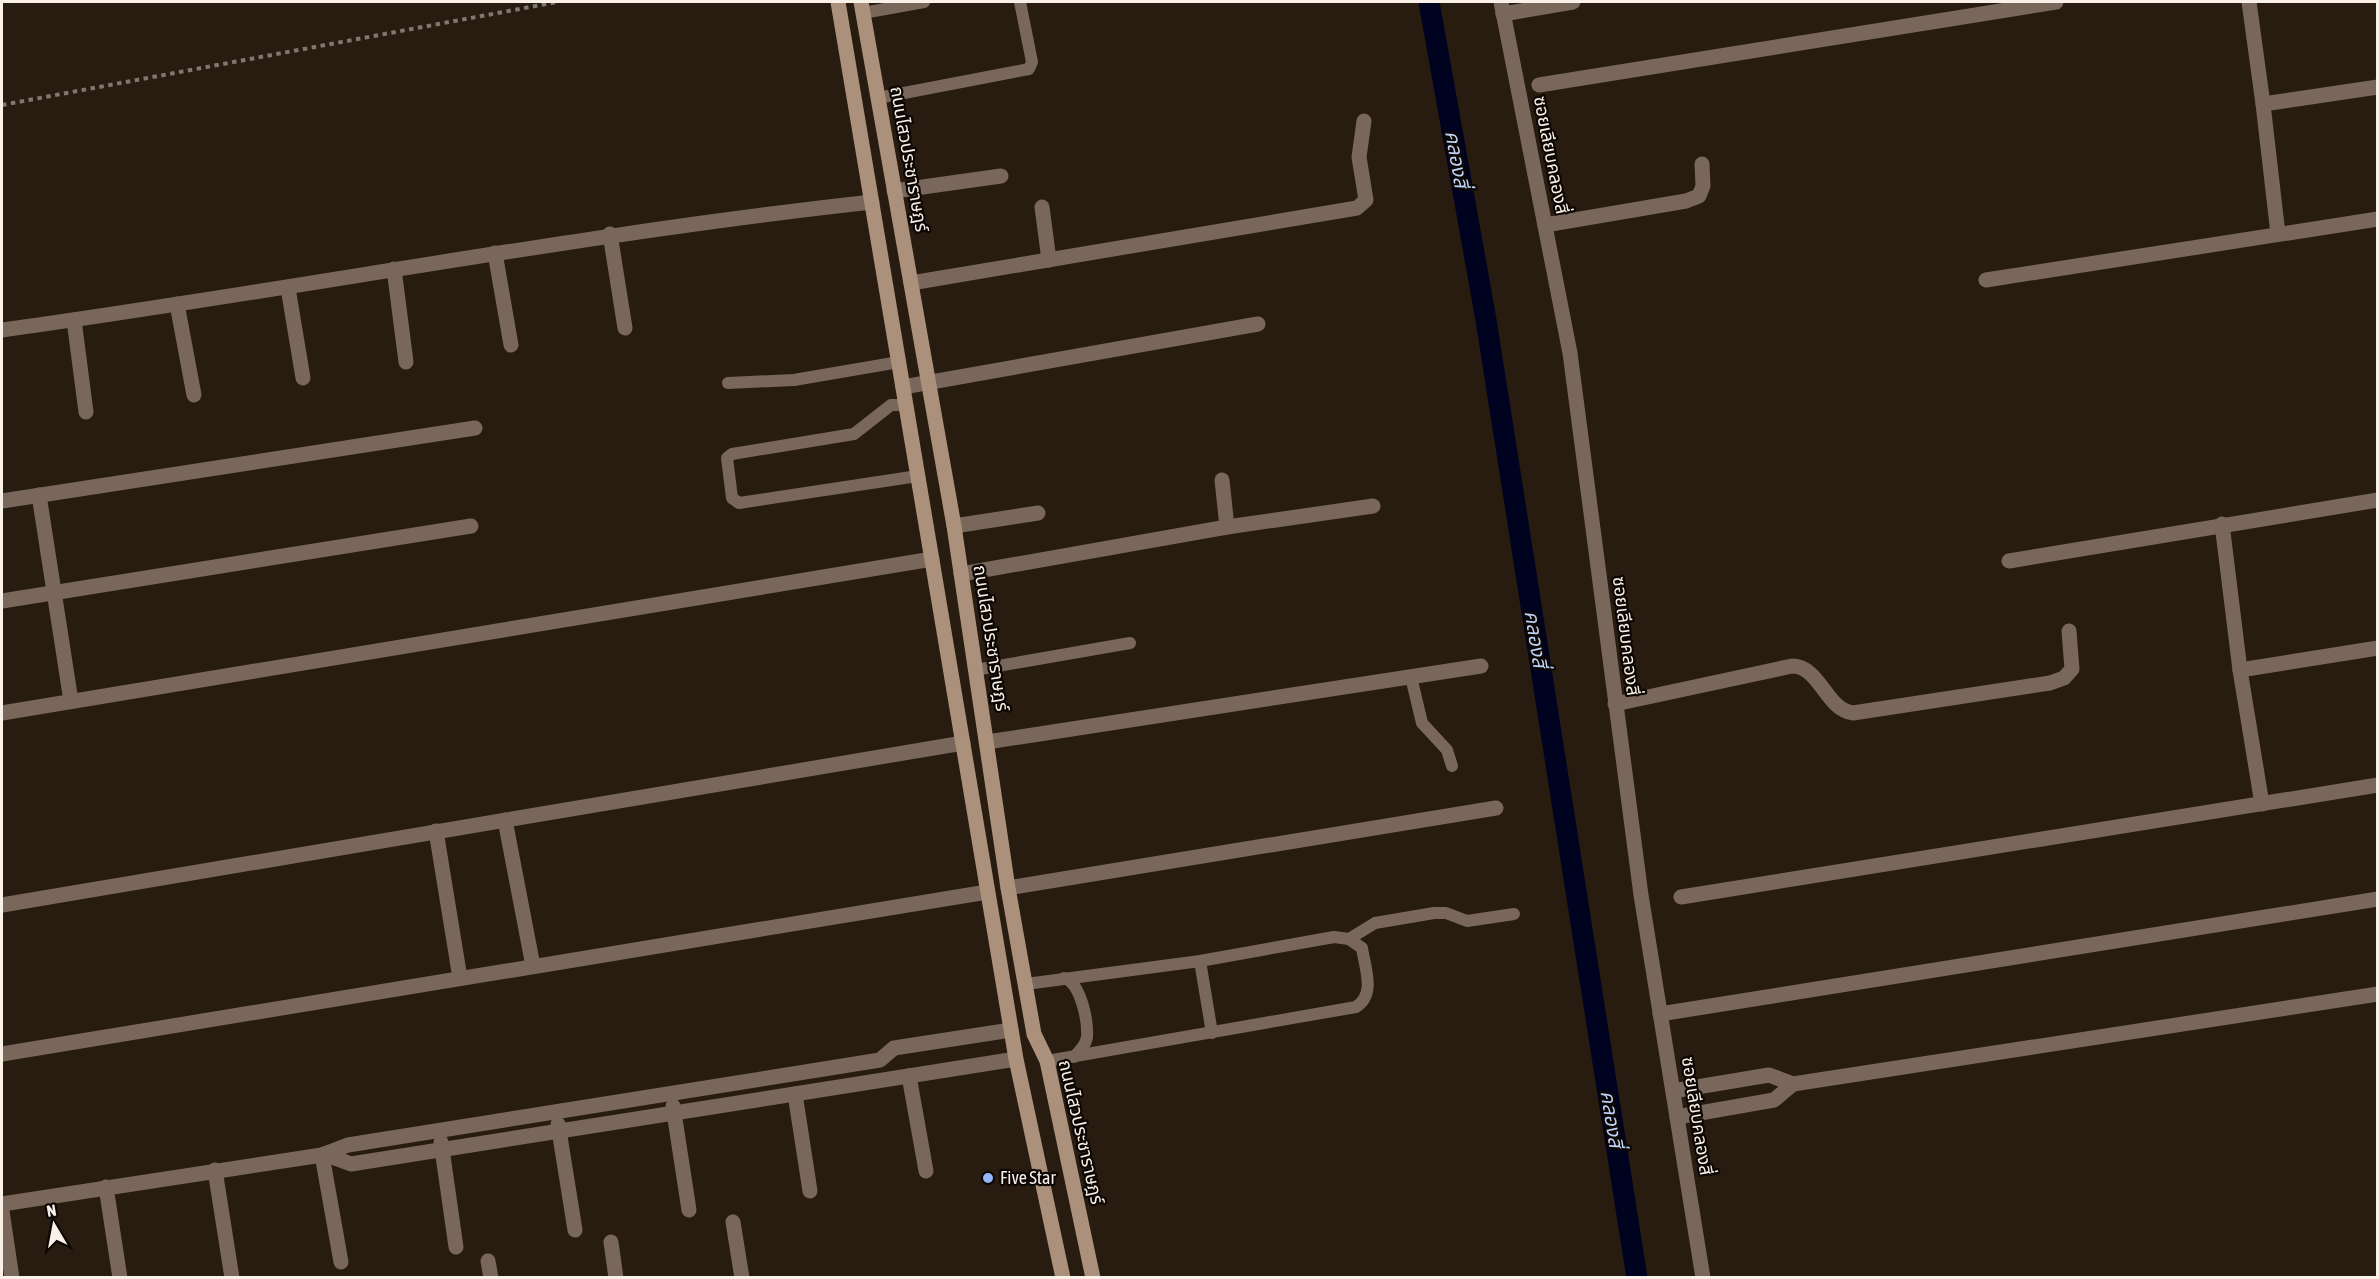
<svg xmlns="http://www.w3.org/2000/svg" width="2379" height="1279" font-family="'Asap Condensed','Noto Sans Thai',sans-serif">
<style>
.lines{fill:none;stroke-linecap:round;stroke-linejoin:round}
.canal{stroke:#00031f;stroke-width:21}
.path{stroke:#82776d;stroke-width:4;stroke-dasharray:4.5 4.5;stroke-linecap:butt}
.service{stroke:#78675a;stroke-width:12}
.minor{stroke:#78675a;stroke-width:15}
.tertiary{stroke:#78675a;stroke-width:15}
.secondary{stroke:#ab917b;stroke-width:15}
.poi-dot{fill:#95b6fd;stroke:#0d0704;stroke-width:2}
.labels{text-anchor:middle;stroke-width:4.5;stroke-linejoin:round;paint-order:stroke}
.street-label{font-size:18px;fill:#f9f0e8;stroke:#0d0704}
.poi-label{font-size:18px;fill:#f9f0e8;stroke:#0d0704;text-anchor:start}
.water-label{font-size:20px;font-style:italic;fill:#bed1f7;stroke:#0d0704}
</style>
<rect width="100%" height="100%" fill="#281b10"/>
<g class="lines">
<path class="canal" d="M1429,2L1486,320L1637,1278"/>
<path class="path" d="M2,105L557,2"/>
<g class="service">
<path d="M863,13L924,2"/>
<path d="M878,98L1029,69L1032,62L1020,2"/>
<path d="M728,383L794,380L899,362"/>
<path d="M906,405H891L854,434L732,454L727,458L732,498L739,503L918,476"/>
<path d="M975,670L1130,643"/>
<path d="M1411,677L1422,723L1447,750L1452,766"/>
<path d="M1349,939L1375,923L1434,913H1446L1467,921L1514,914"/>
<path d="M1200,961L1212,1033"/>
<path d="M1064,978C1081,983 1088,1021 1087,1037C1086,1045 1079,1052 1074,1057"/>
<path d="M1026,984L1200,961L1334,937L1349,939L1362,948C1365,968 1376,995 1356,1007L1047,1061"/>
</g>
<g class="minor">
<path d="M2249,2L2263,104"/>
<path d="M1503,14L1573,2"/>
<path d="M1539,85L2056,2"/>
<path d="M894,191L1001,176"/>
<path d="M1042,207L1049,260"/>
<path d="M1545,225L1686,201L1699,196L1703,186L1702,164"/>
<path d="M610,234L625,328"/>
<path d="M2278,234L2263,104L2378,87"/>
<path d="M495,253L511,345"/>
<path d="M394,269L406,362"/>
<path d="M1986,280L2378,219"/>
<path d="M911,283L1357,208L1366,200L1359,157L1364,121"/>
<path d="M288,288L303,378"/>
<path d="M177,304L194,395"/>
<path d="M74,320L86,412"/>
<path d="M2,330C292,290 580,234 872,202"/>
<path d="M903,387L1258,324"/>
<path d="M1222,480L1227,527"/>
<path d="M39,495L71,701"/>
<path d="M2,501L475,428"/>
<path d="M2222,524L2240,670L2262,804"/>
<path d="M954,526L1038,513"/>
<path d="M2009,561L2378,500"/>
<path d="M961,574L1227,527L1373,506"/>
<path d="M2,601L471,526"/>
<path d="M2240,670L2378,648"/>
<path d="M1615,704L1792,666C1820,666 1826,710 1853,713L2050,683L2064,678L2072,669L2069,631"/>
<path d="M2,713L932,559"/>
<path d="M987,742L1481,666"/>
<path d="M505,820L533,966"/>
<path d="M436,831L460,978"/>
<path d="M1008,888L1496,808"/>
<path d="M1681,897L2378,785"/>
<path d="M2,905L963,743"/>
<path d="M1660,1014L2378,899"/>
<path d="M2,1054L987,892"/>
<path d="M909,1076L926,1171"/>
<path d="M1793,1084L2378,994"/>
<path d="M1673,1091L1769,1075L1793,1084L1774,1100L1677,1117"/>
<path d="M795,1094L810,1191"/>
<path d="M673,1106L689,1210"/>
<path d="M558,1124L575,1230"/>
<path d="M441,1142L456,1247"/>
<path d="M324,1154L351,1164L1016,1059"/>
<path d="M322,1155L341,1262"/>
<path d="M215,1170L232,1278"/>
<path d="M106,1187L120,1278"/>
<path d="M2,1204L322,1155L348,1145L880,1060L894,1048L1011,1030"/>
<path d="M2,1211L12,1278"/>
<path d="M733,1222L742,1278"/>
<path d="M611,1242L616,1278"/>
<path d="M488,1261L491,1278"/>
</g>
<path class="tertiary" d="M1501,2L1570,353L1641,895L1703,1278"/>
<g class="secondary">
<path d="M838,2L1016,1059L1063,1278"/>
<path d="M861,2L954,526L1008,888L1034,1034L1047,1061L1093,1278"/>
</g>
</g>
<circle class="poi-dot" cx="988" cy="1178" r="6"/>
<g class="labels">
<g class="street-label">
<text transform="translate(1551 155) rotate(79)" y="6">ซอยเลียบคลองสี่</text>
<text transform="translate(909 159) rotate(80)" y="6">ถนนไสวประชาราษฎร์</text>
<text transform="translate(1626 636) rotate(83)" y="6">ซอยเลียบคลองสี่</text>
<text transform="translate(991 638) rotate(81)" y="6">ถนนไสวประชาราษฎร์</text>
<text transform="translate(1697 1116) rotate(81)" y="6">ซอยเลียบคลองสี่</text>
<text transform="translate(1081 1132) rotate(77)" y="6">ถนนไสวประชาราษฎร์</text>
</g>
<g class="poi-label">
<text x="1000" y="1184">Five Star</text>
</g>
<g class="water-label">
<text transform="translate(1457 159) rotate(80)" y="7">คลองสี่</text>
<text transform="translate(1536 639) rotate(81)" y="7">คลองสี่</text>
<text transform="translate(1612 1119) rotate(81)" y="7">คลองสี่</text>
</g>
</g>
<rect width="2379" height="1279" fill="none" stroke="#f9f0e8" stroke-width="6"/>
<g transform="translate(54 1225) rotate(350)" stroke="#0d0704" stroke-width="4.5" paint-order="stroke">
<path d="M0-4.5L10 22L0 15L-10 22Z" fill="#f9f0e8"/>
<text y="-9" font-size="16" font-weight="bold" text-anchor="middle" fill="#f9f0e8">N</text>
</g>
</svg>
